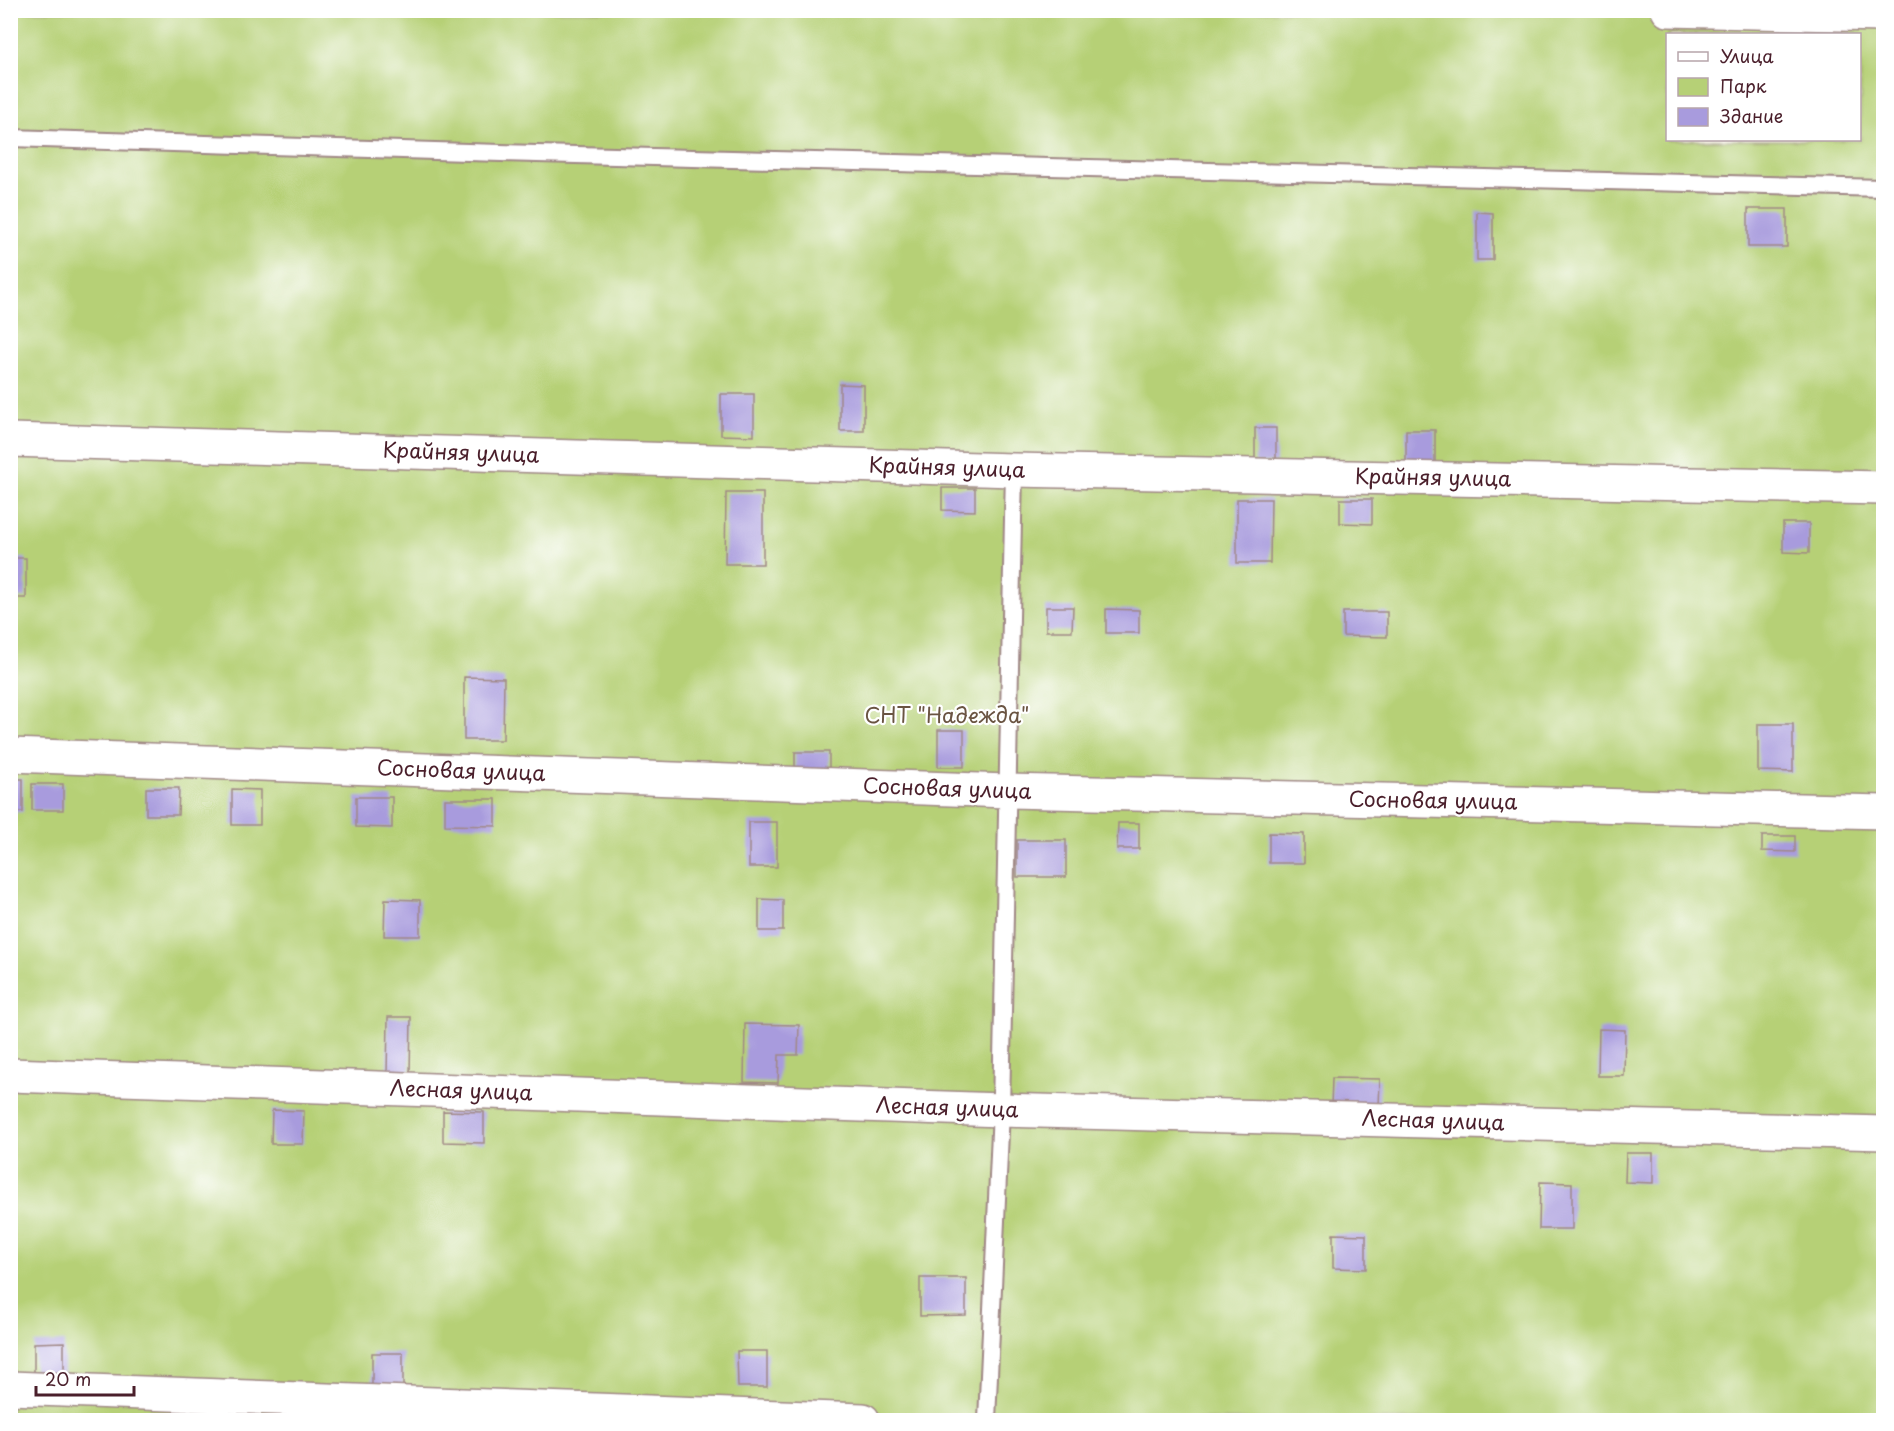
<svg xmlns="http://www.w3.org/2000/svg" width="1894" height="1431" font-family="'Playpen Sans',sans-serif">
<style>
.green{fill:#b6d076;stroke:#807850;stroke-width:1.5;fill-rule:evenodd}
.building{fill:#a89bdd}
.lines{fill:none;stroke-linecap:round;stroke-linejoin:round}
.lane-casing{stroke:#a08886;stroke-width:20}
.street-casing{stroke:#a08886;stroke-width:36}
.lane{stroke:#fff;stroke-width:16}
.street{stroke:#fff;stroke-width:33}
.labels{text-anchor:middle;stroke-width:4.5;stroke-linejoin:round;paint-order:stroke}
.street-label{font-size:21px;fill:#4a1f2b;stroke:#fff}
.park-label{font-size:21px;fill:#6a5442;stroke:#fff}
</style>
<rect width="100%" height="100%" fill="#fff"/>
<filter id="ink" filterUnits="userSpaceOnUse"><feTurbulence type="fractalNoise" baseFrequency=".0167" numOctaves="2"/><feDisplacementMap in="SourceGraphic" scale="12" xChannelSelector="R" yChannelSelector="G"/><feConvolveMatrix kernelMatrix="1 2 1 2 8 2 1 2 1" color-interpolation-filters="sRGB"/></filter>
<filter id="wash" filterUnits="userSpaceOnUse"><feTurbulence type="fractalNoise" baseFrequency=".008" numOctaves="4" result="noise"/><feDisplacementMap in="SourceGraphic" scale="24" xChannelSelector="R" yChannelSelector="G"/><feGaussianBlur stdDeviation="1.35" result="paint"/><feColorMatrix in="noise" values="0 0 0 0 0 0 0 0 0 0 0 0 0 0 0 0 0 1.4 0 .05"/><feComposite in="paint" operator="in"/></filter>
<g filter="url(#wash)">
<rect width="100%" height="100%" fill="#f5f0e0"/>
<path class="green" d="M11,11H1883V1420H11ZM1668,34H1860V140H1668Z"/>
<g id="blocks">
<g class="building">
<rect x="1748" y="209" width="39" height="38"/>
<path d="M1477,212L1493,213V260H1477Z"/>
<path d="M840,384L864,385V431H840Z"/>
<path d="M721,394H754V436L721,435Z"/>
<rect x="1255" y="428" width="21" height="35"/>
<rect x="1406" y="430" width="29" height="41"/>
<path d="M942,488H975V511L942,510Z"/>
<path d="M726,493H763V564H725Z"/>
<path d="M1237,499H1271L1270,563H1237Z"/>
<path d="M1340,499H1372V524L1340,523Z"/>
<path d="M1783,523H1809V553L1783,552Z"/>
<rect x="10" y="558" width="16" height="40"/>
<path d="M1046,607H1073L1072,631H1046Z"/>
<path d="M1106,609L1139,610V633H1106Z"/>
<path d="M1343,612H1387V637L1343,636Z"/>
<path d="M464,677L504,678L503,740H464Z"/>
<path d="M1758,724H1793V772L1758,771Z"/>
<rect x="938" y="730" width="26" height="37"/>
<rect x="795" y="752" width="34" height="21"/>
<rect x="10" y="779" width="13" height="33"/>
<rect x="32" y="784" width="31" height="26"/>
<path d="M146,788H179L178,815H146Z"/>
<path d="M232,789L260,790V825H232Z"/>
<path d="M356,797H392V828L356,827Z"/>
<path d="M445,799H496V826L445,825Z"/>
<rect x="749" y="822" width="28" height="45"/>
<path d="M1118,823H1139V849H1117Z"/>
<path d="M1269,833L1304,834V863H1269Z"/>
<path d="M1762,836H1795V852L1762,851Z"/>
<rect x="1017" y="840" width="49" height="37"/>
<path d="M385,899L420,900V936H384Z"/>
<path d="M759,899L783,900V931H759Z"/>
<path d="M388,1017H411L410,1075H387Z"/>
<path d="M745,1024L799,1025L798,1055H779L778,1083L744,1082Z"/>
<path d="M1599,1029L1625,1030L1624,1076H1598Z"/>
<path d="M1332,1078L1380,1079L1379,1107L1331,1106Z"/>
<path d="M272,1110L304,1111L303,1144H271Z"/>
<path d="M443,1111L484,1112V1143L443,1142Z"/>
<path d="M1626,1153H1653V1183L1625,1182Z"/>
<path d="M1540,1182L1572,1183V1229H1539Z"/>
<path d="M1333,1234L1366,1235V1269L1333,1268Z"/>
<path d="M920,1278H966V1315L920,1316Z"/>
<path d="M64,1342V1380H34V1343Z"/>
<path d="M737,1351H767V1387H738Z"/>
<rect x="372" y="1353" width="31" height="34"/>
</g>
</g>
</g>
<g filter="url(#ink)">
<use href="#blocks" fill-opacity="0" stroke="#a08886" stroke-width="1.5"/>
<g class="lines">
<g class="lane-casing">
<g id="lane">
<path d="M10,138L537,154L1884,188"/>
<path d="M987,1420L1001,1110L1014,470"/>
</g>
</g>
<g class="street-casing">
<g id="street">
<path d="M1668,10L1884,15"/>
<path d="M10,440L1014,470L1884,488"/>
<path d="M10,755L1007,791L1884,812"/>
<path d="M10,1075L1001,1110L1884,1133"/>
<path d="M10,1388L863,1420"/>
</g>
</g>
<use href="#lane" class="lane"/>
<use href="#street" class="street"/>
</g>
</g>
<g class="labels">
<g class="street-label">
<text transform="translate(461 453) rotate(2)" y="7">Крайняя улица</text>
<text transform="translate(947 468) rotate(2)" y="7">Крайняя улица</text>
<text transform="translate(1433 478) rotate(1)" y="7">Крайняя улица</text>
<text transform="translate(461 771) rotate(2)" y="7">Сосновая улица</text>
<text transform="translate(947 789) rotate(2)" y="7">Сосновая улица</text>
<text transform="translate(1433 801) rotate(1)" y="7">Сосновая улица</text>
<text transform="translate(461 1091) rotate(2)" y="7">Лесная улица</text>
<text transform="translate(947 1108) rotate(2)" y="7">Лесная улица</text>
<text transform="translate(1433 1121) rotate(2)" y="7">Лесная улица</text>
</g>
<g class="park-label">
<text x="947" y="723">СНТ "Надежда"</text>
</g>
</g>
<rect width="1894" height="1431" fill="none" stroke="#fff" stroke-width="36"/>
<rect x="1666" y="33" width="195" height="108" fill="#ffffff" stroke="#b7a5aa" stroke-width="1.5"/>
<rect x="1678" y="52" width="30" height="9" fill="#ffffff" stroke="#b7a5aa" stroke-width="1.5"/>
<text x="1720" y="63" font-size="18" fill="#4a1f2b">Улица</text>
<rect x="1678" y="78" width="30" height="18" fill="#b6d076" stroke="#b7a5aa" stroke-width="1.5"/>
<text x="1720" y="93" font-size="18" fill="#4a1f2b">Парк</text>
<rect x="1678" y="108" width="30" height="18" fill="#a89bdd" stroke="#b7a5aa" stroke-width="1.5"/>
<text x="1720" y="123" font-size="18" fill="#4a1f2b">Здание</text>
<path d="M36 1386v9h98v-9" fill="none" stroke="#4a1f2b" stroke-width="3"/>
<text x="45" y="1386" font-size="18" fill="#4a1f2b" stroke="#ffffff" stroke-width="4.5" paint-order="stroke">20 m</text>
</svg>
